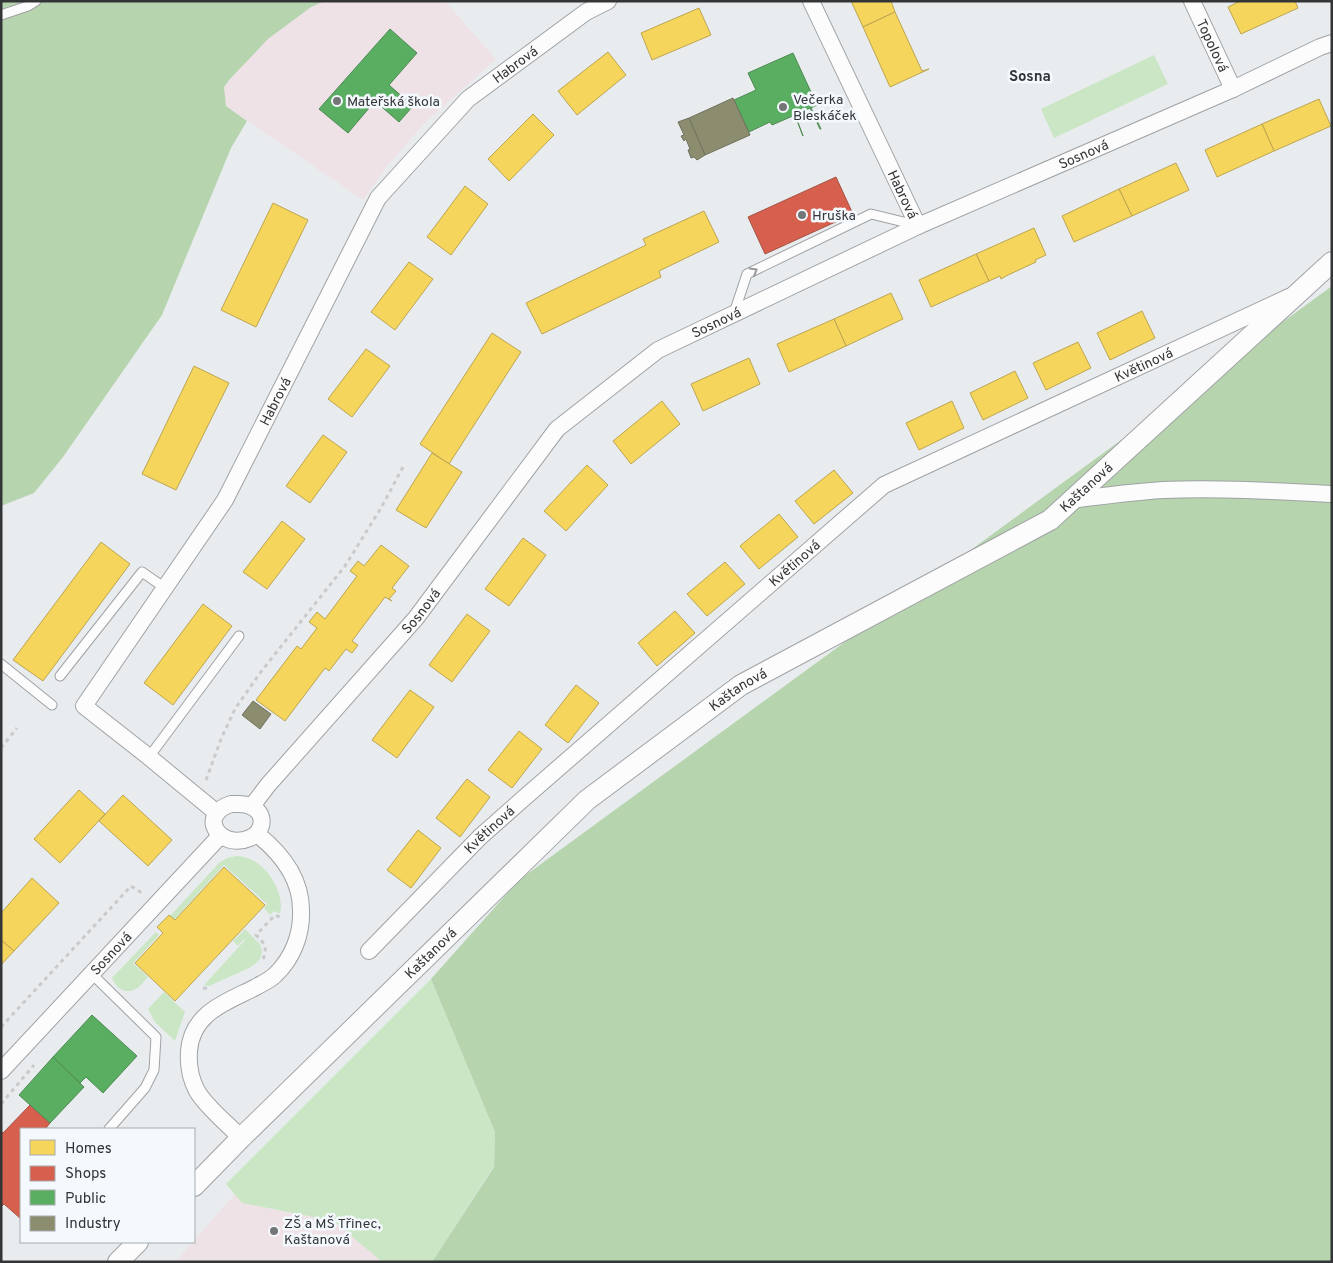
<svg xmlns="http://www.w3.org/2000/svg" width="1333" height="1263" font-family="Overpass,sans-serif">
<style>
.education{fill:#efe2e6}
.green{fill:#cbe6c4}
.forest{fill:#b6d4ae}
.homes{fill:#f6d55c;stroke:#bca551}
.shops{fill:#d6604d;stroke:#a55346}
.public{fill:#5aae61;stroke:#4e8a54}
.industry{fill:#8c8c6e;stroke:#71725e}
.lines{fill:none;stroke-linecap:round;stroke-linejoin:round}
.service-casing{stroke:#a0a2a4;stroke-width:11}
.minor-casing{stroke:#a0a2a4;stroke-width:18}
.tertiary-casing{stroke:#a0a2a4;stroke-width:22}
.path{stroke:#c9cacb;stroke-width:3;stroke-dasharray:4 4;stroke-linecap:butt}
.service{stroke:#fcfcfd;stroke-width:9}
.minor{stroke:#fcfcfd;stroke-width:16}
.tertiary{stroke:#fcfcfd;stroke-width:20}
.oneway{stroke:#98989a}
.poi-dot{fill:#737577;stroke:#f4f9fe;stroke-width:2}
.labels{text-anchor:middle;stroke-width:5;stroke-linejoin:round;paint-order:stroke}
.street-label{font-size:14px;fill:#333537;stroke:#f4f9fe}
.poi-label{font-size:14px;fill:#333537;stroke:#f4f9fe;text-anchor:start}
.neighbourhood-label{font-size:15px;font-weight:bold;fill:#333537;stroke:#f4f9fe}
</style>
<rect width="100%" height="100%" fill="#e9ecef"/>
<g class="education">
<path d="M325,1H445L496,59L426,122L387,166L363,200L226,106L224,87L230,79L268,39L311,7Z"/>
<path d="M235,1194L243,1203L334,1221L382,1262H175Z"/>
</g>
<g class="green">
<path d="M1154,55L1168,84L1054,138L1041,109Z"/>
<path d="M236,856C261,855 286,890 280,913H278L274,911L270,915L264,908L267,904L224,865L174,920L170,916L219,863L227,858Z"/>
<path d="M245,929L260,944L262,952L260,959L256,963L249,968L209,986L204,985L245,940L244,939L238,946L233,941Z"/>
<path d="M156,932L159,935L133,963L148,977C144,981 140,987 136,989C125,995 116,988 112,978Z"/>
<path d="M431,979L495,1132L494,1166L432,1262H382L334,1221L242,1203L226,1184Z"/>
<path d="M164,992L185,1012L175,1041L155,1022L148,1009Z"/>
</g>
<g class="forest">
<path d="M1,1H325L311,7L268,39L230,79L224,87L226,106L247,121L231,148L162,315L63,457L34,493L1,506V22L8,11L1,10Z"/>
<path d="M1332,286V1262H432L494,1167L495,1132L431,979L519,880Z"/>
</g>
<g class="homes">
<path d="M851,1H891L895,12L863,27Z"/>
<path d="M1240,1H1295L1298,8L1241,34L1228,7Z"/>
<path d="M699,8L711,35L652,60L641,33Z"/>
<path d="M895,12L922,71L929,69L890,87L863,27Z"/>
<path d="M608,52L626,75L577,115L558,91Z"/>
<path d="M1319,99L1331,126L1274,151L1262,124Z"/>
<path d="M533,114L554,135L509,181L488,159Z"/>
<path d="M1262,124L1274,151L1217,177L1205,150Z"/>
<path d="M1176,163L1189,190L1132,216L1119,189Z"/>
<path d="M465,186L488,204L451,255L427,237Z"/>
<path d="M1119,189L1132,216L1074,242L1062,216Z"/>
<path d="M273,203L308,220L256,327L221,310Z"/>
<path d="M704,211L719,242L659,271L661,277L542,334L526,303L646,245L643,239Z"/>
<path d="M1034,228L1046,255L1035,260L1036,262L1008,275L1001,279L1000,276L989,281L976,254Z"/>
<path d="M976,254L989,281L931,307L919,280Z"/>
<path d="M409,262L433,279L395,330L371,312Z"/>
<path d="M891,293L903,319L846,346L834,319Z"/>
<path d="M1142,311L1155,338L1110,360L1097,333Z"/>
<path d="M834,319L846,346L789,372L777,344Z"/>
<path d="M492,333L521,352L449,464L420,444Z"/>
<path d="M1078,342L1091,368L1046,390L1033,363Z"/>
<path d="M366,349L390,366L352,417L328,399Z"/>
<path d="M749,358L760,384L703,411L691,384Z"/>
<path d="M194,366L229,383L176,490L142,474Z"/>
<path d="M1015,371L1028,398L983,420L970,393Z"/>
<path d="M662,401L680,424L631,464L613,441Z"/>
<path d="M952,401L964,428L919,450L906,423Z"/>
<path d="M323,435L347,452L310,503L286,486Z"/>
<path d="M432,453L462,472L426,528L396,510Z"/>
<path d="M587,465L608,485L566,531L544,511Z"/>
<path d="M834,470L853,493L814,524L795,501Z"/>
<path d="M779,514L798,537L759,569L740,546Z"/>
<path d="M282,521L305,539L267,589L243,572Z"/>
<path d="M523,538L546,555L509,606L485,589Z"/>
<path d="M101,542L130,564L43,681L13,660Z"/>
<path d="M381,545L409,566L392,588L396,591L389,599L392,601L385,597L352,641L358,645L352,653L346,649L329,671L325,668L285,721L256,700L297,646L301,649L317,628L309,622L317,612L325,619L357,576L350,571L358,561L364,566Z"/>
<path d="M725,562L745,584L707,616L687,594Z"/>
<path d="M203,604L232,626L173,705L144,683Z"/>
<path d="M675,611L695,633L657,666L638,643Z"/>
<path d="M467,614L490,631L452,682L429,665Z"/>
<path d="M576,685L599,703L568,743L545,725Z"/>
<path d="M410,690L434,707L397,758L372,740Z"/>
<path d="M519,731L542,749L512,788L488,770Z"/>
<path d="M467,779L490,797L460,837L436,818Z"/>
<path d="M79,790L105,814L60,863L34,839Z"/>
<path d="M123,795L172,840L148,866L99,821Z"/>
<path d="M418,830L441,848L411,888L387,870Z"/>
<path d="M224,867L265,905L175,1001L135,963L163,933L157,927L169,915L175,920Z"/>
<path d="M32,878L59,903L14,951L1,940V913Z"/>
<path d="M1,940L14,951L1,965Z"/>
</g>
<g class="shops">
<path d="M836,177L853,214L765,254L748,217Z"/>
<path d="M30,1105L50,1123L46,1128L47,1129H21V1219L4,1204L1,1207V1131L3,1133Z"/>
</g>
<g class="public">
<path d="M390,29L417,53L389,85L413,106L399,122L375,101L348,133L319,109Z"/>
<path d="M793,53L817,105L811,108L821,129H820L810,108L795,115L803,136L795,115L772,125L770,122L749,132L734,100L756,90L748,73Z"/>
<path d="M92,1015L137,1056L103,1093L86,1077L80,1083L53,1057Z"/>
<path d="M53,1057L84,1087L50,1123L19,1095Z"/>
</g>
<g class="industry">
<path d="M733,98L750,135L705,155L689,118Z"/>
<path d="M689,118L705,155L697,160L694,157L691,158L688,150L690,149L686,139L684,141L681,136L684,135L678,122Z"/>
<path d="M253,701L271,714L260,729L242,715Z"/>
</g>
<g class="lines">
<g class="service-casing">
<g id="service">
<path d="M1,15L28,6L36,1"/>
<path d="M734,313L747,274L871,214L916,225"/>
<path d="M1,664L52,705"/>
<path d="M60,676L142,572L165,588"/>
<path d="M149,757L239,636"/>
<path d="M92,974L156,1037L154,1070L145,1088L109,1129"/>
</g>
</g>
<g class="minor-casing">
<g id="minor">
<path id="s1" d="M811,1L918,226"/>
<path id="s2" d="M1192,1L1233,89"/>
<path d="M1071,500C1101,496 1132,492 1163,490C1219,488 1275,491 1332,494"/>
<path d="M231,804C238,804 244,803 250,806C266,812 265,831 250,838C220,851 196,815 231,804Z"/>
<path id="s3" d="M252,806L268,785L416,618L557,429L658,350L918,226L1233,89L1320,47L1332,43"/>
<path id="s4" d="M217,813L149,757L84,706L225,500L378,198L468,99L586,12L608,1"/>
<path id="s5" d="M369,951L480,837L524,798L884,485L1289,297"/>
<path id="s6" d="M1,1071L220,836"/>
<path d="M241,1138C228,1124 207,1108 197,1091C190,1078 188,1065 189,1051C192,1012 227,1002 256,987C263,983 270,980 275,975C293,958 302,934 301,910C301,878 281,853 257,834"/>
</g>
</g>
<g class="tertiary-casing">
<g id="tertiary">
<path id="s7" d="M194,1186L241,1138L587,800L741,685L1050,520L1332,262"/>
<path d="M118,1262L138,1242"/>
</g>
</g>
<g class="path">
<path d="M1,748L17,728"/>
<path d="M206,780L221,739L235,709L260,673L345,566L381,508L403,467"/>
<path d="M263,959C268,949 264,942 256,935L275,915L280,917L282,916"/>
<path d="M203,988L211,989"/>
<path d="M1,1027L131,886L142,893"/>
<path d="M1,1104L34,1065"/>
</g>
<use href="#service" class="service"/>
<use href="#minor" class="minor"/>
<use href="#tertiary" class="tertiary"/>
</g>
<defs><path id="oneway-chevron" d="M-2-3.5L2.5 0L-2 3.5" fill="none" stroke-width="1.6" stroke-linecap="round" stroke-linejoin="round" transform="scale(1.25)"/></defs>
<use class="oneway" href="#oneway-chevron" transform="translate(754 271) rotate(-30)"/>
<g class="poi-dot">
<circle cx="337" cy="101" r="5"/>
<circle cx="783" cy="107" r="5"/>
<circle cx="802" cy="215" r="5"/>
<circle cx="274" cy="1231" r="5"/>
</g>
<g class="labels">
<g class="street-label">
<text dy="5" stroke="none"><textPath href="#s2" startOffset="49">Topolová</textPath></text>
<text dy="5" stroke="none"><textPath href="#s4" startOffset="951">Habrová</textPath></text>
<text dy="5" stroke="none"><textPath href="#s3" startOffset="1082">Sosnová</textPath></text>
<text dy="5" stroke="none"><textPath href="#s1" startOffset="214">Habrová</textPath></text>
<text dy="5" stroke="none"><textPath href="#s3" startOffset="678">Sosnová</textPath></text>
<text dy="5" stroke="none"><textPath href="#s5" startOffset="981">Květinová</textPath></text>
<text dy="5" stroke="none"><textPath href="#s4" startOffset="531">Habrová</textPath></text>
<text dy="5" stroke="none"><textPath href="#s7" startOffset="1142">Kaštanová</textPath></text>
<text dy="5" stroke="none"><textPath href="#s5" startOffset="576">Květinová</textPath></text>
<text dy="5" stroke="none"><textPath href="#s3" startOffset="258">Sosnová</textPath></text>
<text dy="5" stroke="none"><textPath href="#s7" startOffset="738">Kaštanová</textPath></text>
<text dy="5" stroke="none"><textPath href="#s5" startOffset="171">Květinová</textPath></text>
<text dy="5" stroke="none"><textPath href="#s7" startOffset="332">Kaštanová</textPath></text>
<text dy="5" stroke="none"><textPath href="#s6" startOffset="161">Sosnová</textPath></text>
</g>
<g class="poi-label">
<text x="793" y="104">Večerka<tspan x="793" dy="16">Bleskáček</tspan></text>
<text x="347" y="106">Mateřská škola</text>
<text x="812" y="220">Hruška</text>
<text x="284" y="1228">ZŠ a MŠ Třinec,<tspan x="284" dy="16">Kaštanová</tspan></text>
</g>
<g class="neighbourhood-label">
<text x="1030" y="81">Sosna</text>
</g>
</g>
<rect width="1333" height="1263" fill="none" stroke="#333537" stroke-width="5"/>
<rect x="20" y="1128" width="175" height="115" fill="#f4f9fe" stroke="#a7abae"/>
<rect x="30" y="1140" width="25" height="15" fill="#f6d55c" stroke="#a7abae"/>
<text x="65" y="1153" font-size="15" fill="#333537">Homes</text>
<rect x="30" y="1166" width="25" height="15" fill="#d6604d" stroke="#a7abae"/>
<text x="65" y="1178" font-size="15" fill="#333537">Shops</text>
<rect x="30" y="1190" width="25" height="15" fill="#5aae61" stroke="#a7abae"/>
<text x="65" y="1203" font-size="15" fill="#333537">Public</text>
<rect x="30" y="1216" width="25" height="15" fill="#8c8c6e" stroke="#a7abae"/>
<text x="65" y="1228" font-size="15" fill="#333537">Industry</text>
</svg>
